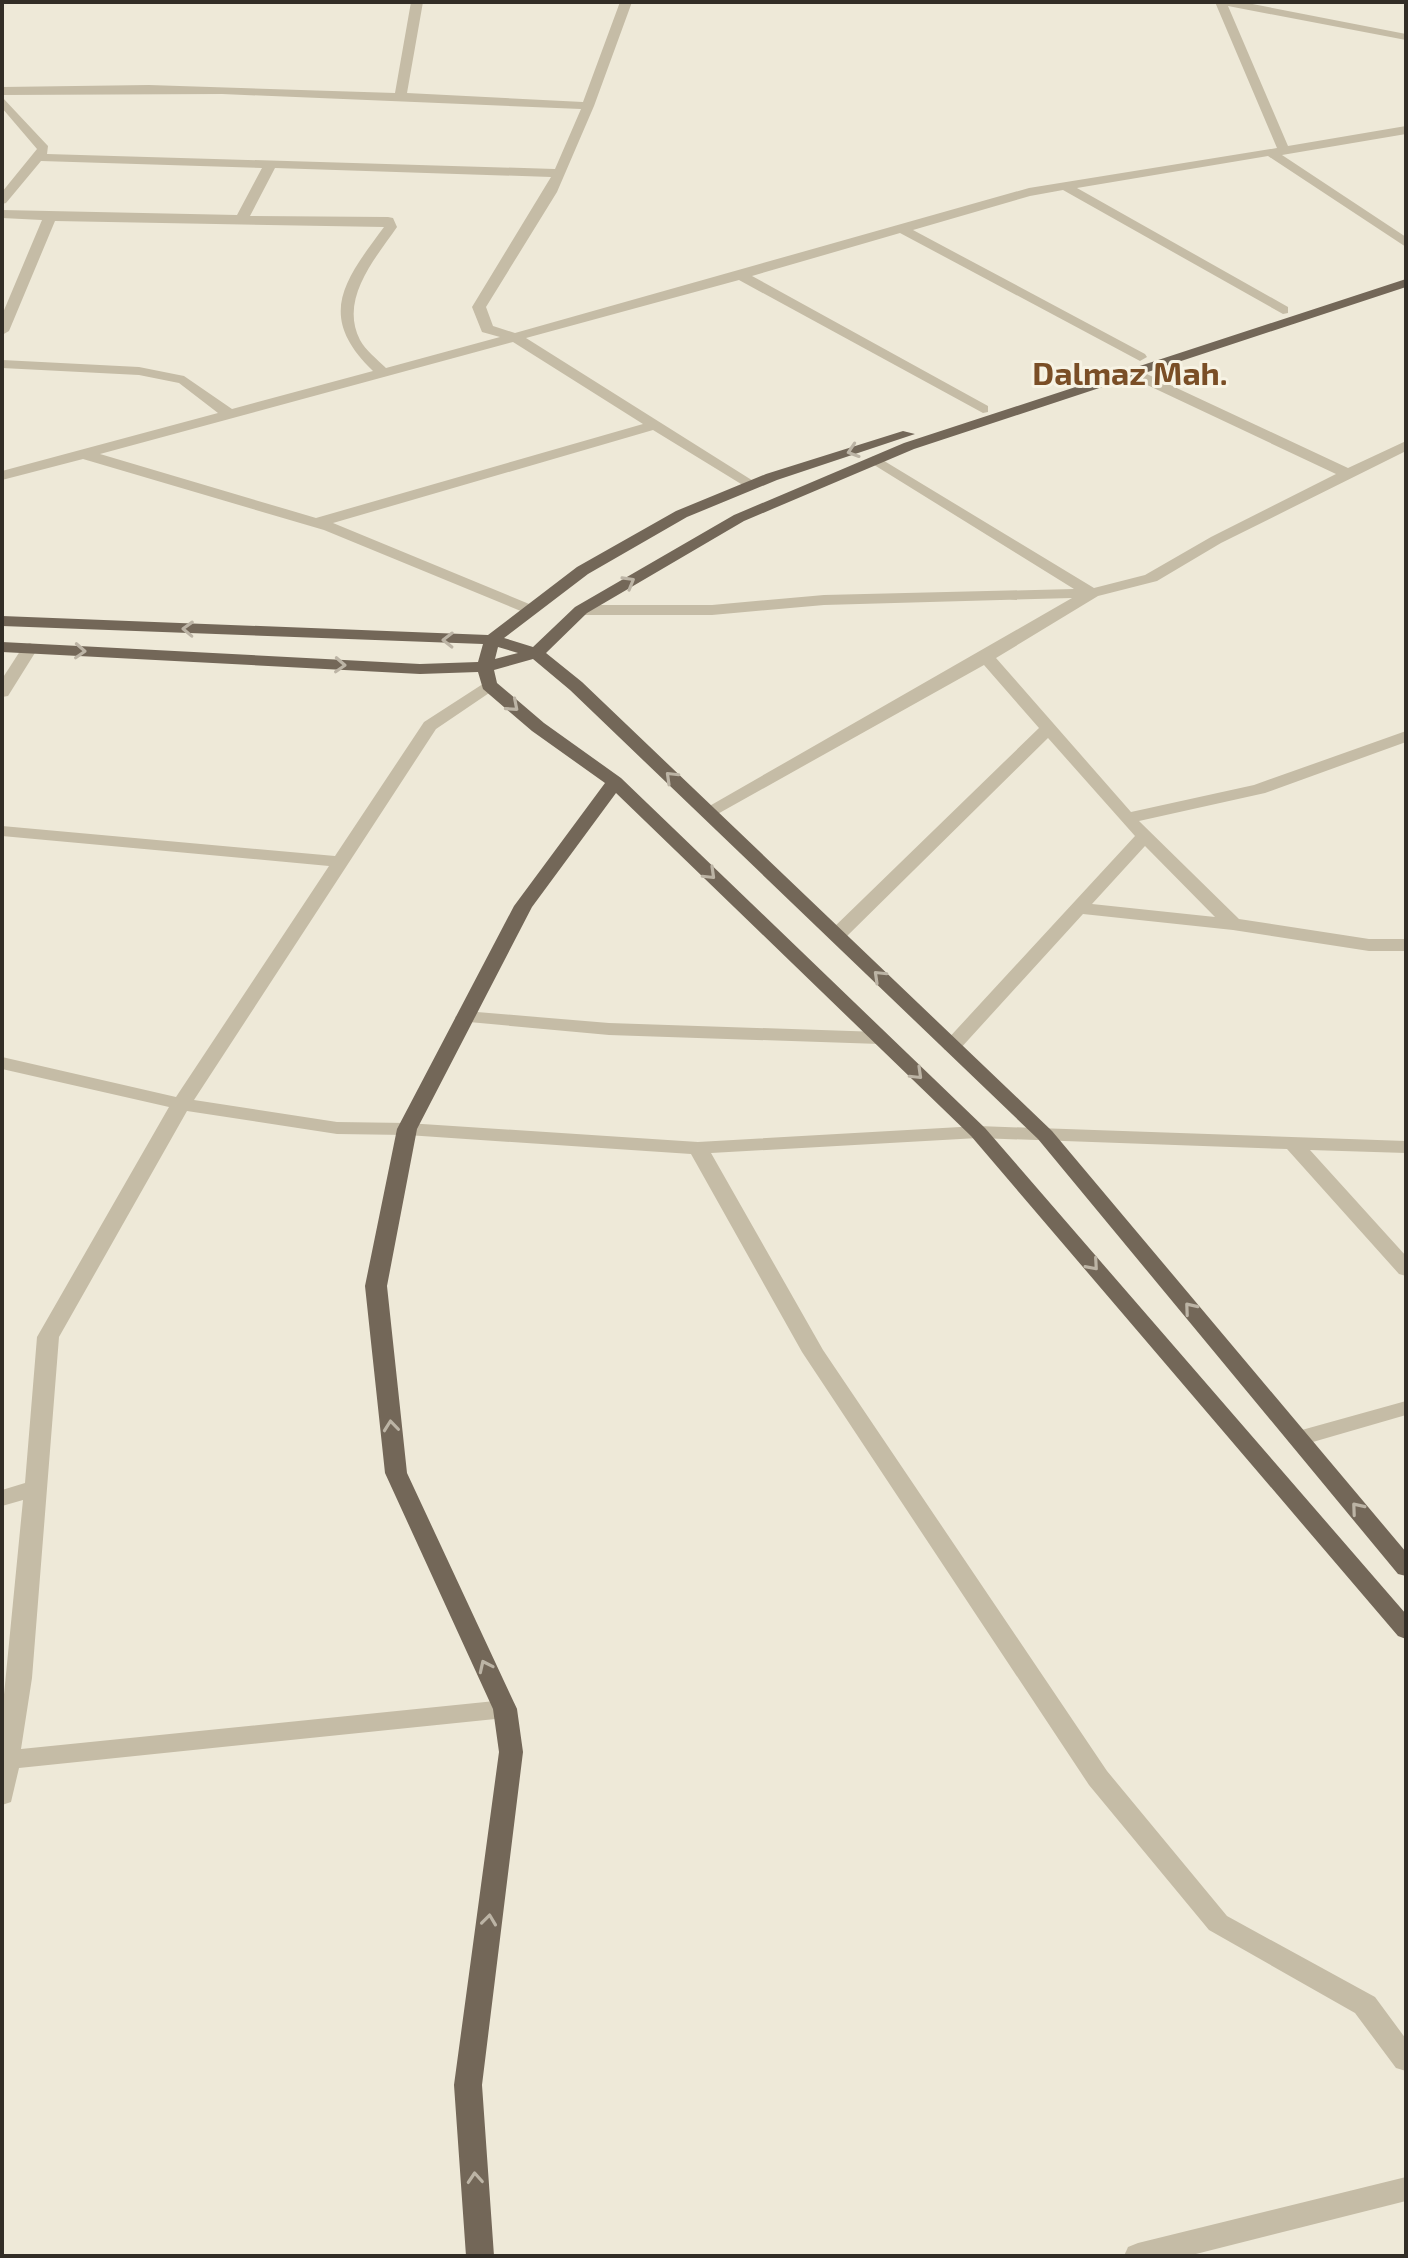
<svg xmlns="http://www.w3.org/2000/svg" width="1408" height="2258" font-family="'Exo 2',sans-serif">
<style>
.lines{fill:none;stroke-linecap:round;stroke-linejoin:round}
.minor{fill:#c5bca6;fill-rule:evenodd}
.major{fill:#736758;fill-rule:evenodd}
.oneway{stroke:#bcb4a5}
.labels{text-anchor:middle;stroke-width:6;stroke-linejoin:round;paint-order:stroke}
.far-district-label{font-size:32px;font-weight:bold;fill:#7a4e26;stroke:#f7f3e4}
</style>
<rect width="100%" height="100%" fill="#eee9d8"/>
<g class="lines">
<g class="minor">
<path d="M411,2H423L407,93L583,102L620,2H632L594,106L557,192L486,307L493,326L515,333L1029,188L1277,148L1215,2H1242L1406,34V40L1228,6L1288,146L1406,126V134L1282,155L1406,237V247L1268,156L1077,188L1288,307V313L1283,314L1063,190L1030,196L913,230L1145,354L1147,357L1140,361L900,233L752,276L988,406V412L983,413L739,280L526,338L758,484L756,487H746L653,430L333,523L534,606V612L528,614L324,530L83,459L2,480V471L218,413L179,383L139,375L2,368V360L139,367L184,376L232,409L373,371C316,316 344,281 384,227L55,221L9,331L2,335V315L42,220L2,218V210L237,215L262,168L41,161L6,203L2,204V192L37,149L2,108V97L48,146L47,154L555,169L581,109L222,94L2,95V87L149,85L395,93ZM275,168L551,177L472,307L482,332L500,337L386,368C377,359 366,351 360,340C339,299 375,259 397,227L393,218L388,217L250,216ZM513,342L643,424L316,518L100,454Z"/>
<path d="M1126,369H1136L1348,468L1406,441V451L1221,543L1157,581L1098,596L996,658L1131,812L1254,785L1406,731V742L1265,793L1139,821L1239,919L1369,939H1406V951H1369L1233,930L1083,914L959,1050H945L942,1046L945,1042L1135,836L1048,738L844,939H830L828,935L830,931L1039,728L984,665L714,816H702L699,812L1072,598L824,605L712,615H581L573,610L581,605H712L824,595L1074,589L871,463V457L876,456L1094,588L1145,575L1211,537L1336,474L1126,375ZM1145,846L1215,917L1092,904Z"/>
<path d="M30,643L38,648L8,696L2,697V679L24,645Z"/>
<path d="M489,680L497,685L495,689L436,729L194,1100L337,1122L407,1123L698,1142L978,1126L1406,1141V1153L1310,1150L1406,1256V1276L1399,1274L1287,1149L978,1138L711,1153L823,1350L1107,1771L1227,1916L1375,1997L1406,2039V2071L1396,2068L1355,2013L1209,1930L1089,1785L802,1352L691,1154L407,1135L337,1134L187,1111L59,1337L32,1678L21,1749L505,1700L514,1703L517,1709L514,1715L505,1718L19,1768L11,1802L2,1805V1715L23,1500L2,1506V1490L25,1483L37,1337L169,1107L2,1069V1057L176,1097L329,866L2,836V826L335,856L424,722Z"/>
<path d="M465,1011L609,1023L880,1032L890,1038L880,1044L609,1035L458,1021L455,1017Z"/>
<path d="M1406,1401V1415L1299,1446L1291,1443L1288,1438L1291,1433Z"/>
<path d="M1406,2177V2201L1188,2256H1124L1128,2247L1138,2243Z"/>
</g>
<path class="major" d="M1406,279V287L914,449L744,521L587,613L546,653L582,682L1052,1131L1406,1552V1576L1398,1574L1038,1139L570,690L533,659L494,670L497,683L544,723L621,778L985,1128L1406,1614V1639L1398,1636L971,1136L616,793L532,907L417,1129L387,1286L407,1473L517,1709L523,1752L482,2085L494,2256H466L454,2085L499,1752L493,1709L385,1473L365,1286L397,1129L514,906L605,783L532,731L483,689L478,672L420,674L2,652V642L420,664L478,662L483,644L2,626V616L488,635L577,567L676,511L766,474L903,431L915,434L777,480L687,517L588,574L504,638L533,647L575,607L734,515L904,443ZM498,647L518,653L495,659Z"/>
</g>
<defs><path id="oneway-chevron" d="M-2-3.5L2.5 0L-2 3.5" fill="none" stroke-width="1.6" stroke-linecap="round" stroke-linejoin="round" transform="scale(2)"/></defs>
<g class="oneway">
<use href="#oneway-chevron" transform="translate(853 451) rotate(162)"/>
<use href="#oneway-chevron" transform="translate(629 582) rotate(-30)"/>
<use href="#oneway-chevron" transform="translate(188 629) rotate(-178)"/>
<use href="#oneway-chevron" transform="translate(448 640) rotate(-179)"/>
<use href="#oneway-chevron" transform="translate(80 651) rotate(3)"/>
<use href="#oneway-chevron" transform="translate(340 665) rotate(3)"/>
<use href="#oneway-chevron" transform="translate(513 706) rotate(41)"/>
<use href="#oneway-chevron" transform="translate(671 777) rotate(-136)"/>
<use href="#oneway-chevron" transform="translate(710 874) rotate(44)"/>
<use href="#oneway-chevron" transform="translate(879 976) rotate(-136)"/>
<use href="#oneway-chevron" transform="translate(917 1074) rotate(44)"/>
<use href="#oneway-chevron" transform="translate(1093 1265) rotate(49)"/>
<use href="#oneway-chevron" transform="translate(1190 1308) rotate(-130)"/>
<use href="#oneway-chevron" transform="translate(391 1426) rotate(-96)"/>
<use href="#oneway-chevron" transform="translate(1357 1508) rotate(-130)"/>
<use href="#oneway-chevron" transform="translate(485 1666) rotate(-115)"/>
<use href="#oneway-chevron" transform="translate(489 1920) rotate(-83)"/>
<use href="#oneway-chevron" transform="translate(475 2178) rotate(-94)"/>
</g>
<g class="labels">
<g class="far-district-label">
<text x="1130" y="385">Dalmaz Mah.</text>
</g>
</g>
<rect width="1408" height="2258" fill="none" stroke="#322d26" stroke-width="8"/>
</svg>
